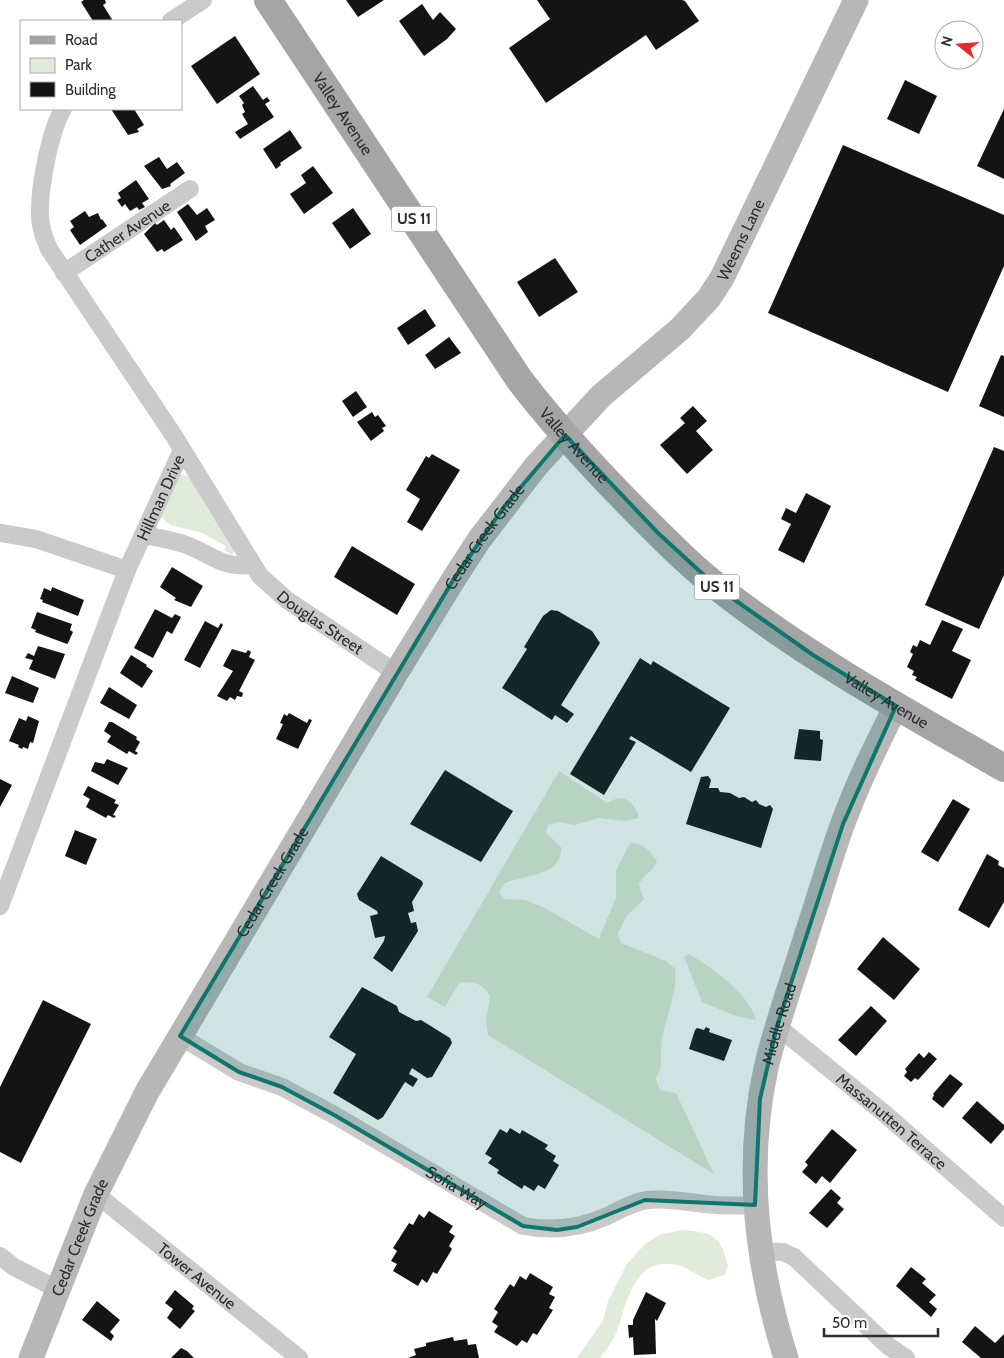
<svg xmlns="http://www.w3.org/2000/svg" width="1004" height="1358" font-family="Cabin,sans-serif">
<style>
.green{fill:#e1ebd9}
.building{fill:#141414}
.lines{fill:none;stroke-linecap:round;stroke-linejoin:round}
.street{stroke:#cacaca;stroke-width:18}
.secondary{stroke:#b7b7b7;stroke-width:25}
.primary{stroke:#a5a5a5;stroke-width:28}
.marked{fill:#0f766e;fill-opacity:0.2;stroke:#0f766e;stroke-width:4;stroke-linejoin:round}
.labels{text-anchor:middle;stroke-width:5;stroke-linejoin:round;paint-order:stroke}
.shield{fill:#fff;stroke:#6c6c6c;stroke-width:1}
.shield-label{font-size:15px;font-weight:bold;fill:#2d2d2d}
.street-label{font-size:16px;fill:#2d2d2d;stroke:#fff}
</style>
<rect width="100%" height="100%" fill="#fff"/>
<g class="green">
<path d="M182,474L191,478L235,551L232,555L224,550L226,546L202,533L170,525L162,517L159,519L178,476Z"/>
<path d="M559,771L607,803C624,792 634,801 639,818L625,821L599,818L574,825L559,822L548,825L546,833L561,847C562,877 526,874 505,883L499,892L504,899L525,900L545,908L599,939L616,897V871L630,843C643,843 650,850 657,861C653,873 644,872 639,885L644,899L626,917L618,933L621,943L666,961L675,969C678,997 662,1022 661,1049C660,1066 664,1061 656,1079L660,1090L676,1093L714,1174L488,1035L486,1021L490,996C482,983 474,981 459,983L445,1007L427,997Z"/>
<path d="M689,954C710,966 751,996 756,1020L736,1016L702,1002L684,957Z"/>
<path d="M682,1230C712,1232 721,1235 728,1266L724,1275L709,1280C699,1277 690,1269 681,1266C635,1253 627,1301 617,1331C613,1341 606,1350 600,1358H577L603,1321L608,1301L627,1264L645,1244L659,1235Z"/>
</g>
<g class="building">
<path d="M84,0H105L106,3L103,5L113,21H93L81,2Z"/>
<path d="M346,0H384L358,17Z"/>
<path d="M537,0H682L685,1L699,21L656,50L646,35L546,103L509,48L550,19Z"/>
<path d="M422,4L433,20L440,12L456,29L447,39L424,56L399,21Z"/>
<path d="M235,36L260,74L217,104L191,66Z"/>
<path d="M905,80L937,96L919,134L887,119Z"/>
<path d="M253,86L263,100L267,97L270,101L265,104L274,117L240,139L235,132L248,124L242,114L245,112L242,105L244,103L239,96Z"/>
<path d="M111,109H134L144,125L137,129L139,132L128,135Z"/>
<path d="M1004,109V179L977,166Z"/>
<path d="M290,130L302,148L280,163L281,165L276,169L263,149Z"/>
<path d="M843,145L1004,215V266L948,392L768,313Z"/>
<path d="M159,157L167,169L177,162L185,173L170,184L171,186L162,189L144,166Z"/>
<path d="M313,166L333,193L304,214L290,194L306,183L301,175Z"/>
<path d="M136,180L149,199L142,203L145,207L139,210L137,207L130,211L125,204L122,207L117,200L121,198L118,193Z"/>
<path d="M188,204L197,215L207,208L215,220L205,226L208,232L196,241L177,212Z"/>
<path d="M353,208L371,234L350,249L332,223Z"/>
<path d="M85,211L89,217L98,213L101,220L102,219L107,226L80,245L70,230L74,227L70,221Z"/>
<path d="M164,220L171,230L174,227L183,240L164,252L162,249L157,252L144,234L155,223L157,225Z"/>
<path d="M555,258L578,292L539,317L517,282Z"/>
<path d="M425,309L436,326L408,345L397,328Z"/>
<path d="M449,337L461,353L435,369L425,355Z"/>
<path d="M1001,355L1004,356V417L979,406Z"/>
<path d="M356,391L367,407L353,417L342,401Z"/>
<path d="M693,406L707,421L696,431L713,450L687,474L660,445L685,423L680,418Z"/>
<path d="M372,412L375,417L378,415L386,426L382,428L384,431L371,441L357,422Z"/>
<path d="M994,447L1004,451V575L979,629L925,605Z"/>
<path d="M432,454L460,470L422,531L407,522L420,499L406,490L426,456L429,458Z"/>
<path d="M806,493L831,506L804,563L778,550L791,524L781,519L786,508L796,513Z"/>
<path d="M352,546L415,584L397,615L334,577Z"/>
<path d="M172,567L203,586L191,607L174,600L176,598L160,587Z"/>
<path d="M52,587L84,600L78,616L42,602L43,600L40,599L44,588L51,591Z"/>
<path d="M155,609L172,618L175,614L181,617L172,634L167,631L153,658L134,648Z"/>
<path d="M551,610L558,611L592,631L600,643L561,705L574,714L567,723L555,715L552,720L502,688L527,649L524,647L543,616Z"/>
<path d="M37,612L72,624L70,630L73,632L68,643L67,644L35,632L36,630L31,628Z"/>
<path d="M942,620L963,629L952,651L971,660L952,699L915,680L917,677L912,675L914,671L907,667L913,654L910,652L913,645L917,647L920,640L930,645Z"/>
<path d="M205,621L218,628L221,623L223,625L200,668L184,660Z"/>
<path d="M38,646L65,654L55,679L29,669L33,660L25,658L28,653L34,656Z"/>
<path d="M232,649L246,653L248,650L251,652L249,657L255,660L239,691L243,693L242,697L237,696L235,700L230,697L227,701L217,696L233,671L223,666Z"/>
<path d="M131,655L147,665L146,666L153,671L142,688L120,673Z"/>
<path d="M640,658L651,665L653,661L730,708L691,772L631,736L629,739L636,742L604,795L570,774Z"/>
<path d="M12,676L39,688L33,703L5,693Z"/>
<path d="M109,687L137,705L129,719L100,703Z"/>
<path d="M289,713L307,723L309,719L312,720L298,749L276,739L283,724L280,723L284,714L287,716Z"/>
<path d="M28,716L39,721L33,743L30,742L28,749L23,747L22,749L18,747L19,745L9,741L19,718L26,721Z"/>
<path d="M109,722H112L137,737L136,739L140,742L135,751L138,753L136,755L129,751L127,754L107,742L111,736L104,731Z"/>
<path d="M799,729L820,731V739L823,740L821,761L794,759Z"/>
<path d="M107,759L128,768L118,785L91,771L95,762L104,764Z"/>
<path d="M445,770L513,811L481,862L410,824Z"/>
<path d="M708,776L711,780L709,788H718L720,792L730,793L739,798L744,797L752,802L756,800L759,804L766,807L770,805L773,809L761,848L686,824L701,777Z"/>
<path d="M0,779L12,785L0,807Z"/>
<path d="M88,786L116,800L114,803L119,805L113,815L116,816L114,818L108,815L106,818L86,807L90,799L83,795Z"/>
<path d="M953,799L970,809L938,862L921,852Z"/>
<path d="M75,830L97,839L86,865L65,856Z"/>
<path d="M987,854L999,861L998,865L1004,868V902L989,928L958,910Z"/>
<path d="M381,856L422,881L423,884L412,902L414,911L408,913L411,923L416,922L418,931L392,972L373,958L384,941L385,936L375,938L370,916L378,914L377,911L359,900L357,894Z"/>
<path d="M883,937L920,969L894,1000L857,969Z"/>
<path d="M362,987L397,1006L399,1012L416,1021L421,1020L450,1038L452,1043L432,1077L427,1078L412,1068L409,1074L418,1079L413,1087L405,1082L383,1117L378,1120L333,1093L356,1054L329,1037Z"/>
<path d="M43,1000L91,1024L21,1163L0,1152V1087Z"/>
<path d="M871,1006L887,1021L856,1056L838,1040Z"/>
<path d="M706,1027L710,1029L709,1032L732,1040L724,1061L689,1049L695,1030L697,1028L704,1030Z"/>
<path d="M929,1052L937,1059L918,1080L915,1078L911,1082L904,1076L907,1072L905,1069L919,1053L924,1058Z"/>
<path d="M950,1074L963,1084L943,1108L932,1099L934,1095L933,1094Z"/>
<path d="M977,1101L1004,1125V1129L991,1144L962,1118Z"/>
<path d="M510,1128L520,1134L522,1130L548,1145L545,1149L556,1156L553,1161L559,1165L545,1189L538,1185L534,1191L524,1185L522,1189L497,1173L499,1170L488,1163L492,1158L485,1154L500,1129L507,1133Z"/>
<path d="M832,1129L857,1150L830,1183L822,1176L816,1184L802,1172L808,1165L805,1162Z"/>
<path d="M831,1189L841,1198L837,1203L844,1209L827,1228L809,1213Z"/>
<path d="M429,1211L453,1226L449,1232L455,1236L449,1246L452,1249L437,1274L433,1272L427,1283L422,1279L418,1286L393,1271L397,1264L391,1261L397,1251L393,1248L409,1223L413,1225L419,1214L424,1218Z"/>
<path d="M911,1267L926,1279L922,1283L936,1295L929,1302L937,1309L931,1317L896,1286Z"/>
<path d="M530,1273L553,1287L549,1294L555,1297L549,1308L553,1310L537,1335L533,1333L527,1343L522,1340L517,1346L494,1332L498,1326L492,1322L498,1312L494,1309L510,1284L514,1287L520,1276L526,1280Z"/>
<path d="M175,1290L194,1306L192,1309L195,1311L180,1329L167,1318L173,1309L165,1303Z"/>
<path d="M646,1292L666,1303L657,1321L655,1319L656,1354L634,1355L633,1337L629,1338L628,1325H633V1320Z"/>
<path d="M97,1301L120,1320L110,1332L114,1336L111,1341L82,1320Z"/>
<path d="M975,1326L995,1343L1004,1334V1358H981L962,1342Z"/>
<path d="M453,1337L454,1341L467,1339L468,1345L476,1344L479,1358H408L416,1355L414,1349L426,1346V1343Z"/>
<path d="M181,1348L187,1351L194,1358H171Z"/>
</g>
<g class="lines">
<g class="street">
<path d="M171,21L203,0"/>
<path id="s1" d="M63,109C50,131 39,188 40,215C40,227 44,238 49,249L174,436L260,576L287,600L396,673"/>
<path id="s2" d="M64,273L190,189"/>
<path d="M0,533L36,539L127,570"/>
<path d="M143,535C159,538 174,540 189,546C214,556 222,568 252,565"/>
<path id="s3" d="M0,906L127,570L181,452"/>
<path id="s4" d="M777,1026L885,1114L1004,1218"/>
<path id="s5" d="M180,1036L239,1072L282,1087L336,1116L523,1226C552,1231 578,1229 605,1217C620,1210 632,1202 648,1200C667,1198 686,1202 705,1204C722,1206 738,1206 755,1205"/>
<path id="s6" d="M96,1194L299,1358"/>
<path d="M760,1251L783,1252L794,1257L887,1345L906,1358"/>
<path d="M0,1256L14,1267L57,1289"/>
</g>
<g class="secondary">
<path id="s7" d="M31,1358L96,1194L147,1092L396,673L455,577L479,540L536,466L601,396L680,329L709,298L722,278L856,0"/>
<path id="s8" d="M786,1358C756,1264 745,1165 766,1068C777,1021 794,976 808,930C820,895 830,858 843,823C858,782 877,744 896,706"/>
</g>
<path class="primary" id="s9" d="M268,0L519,379C557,429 600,475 645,520C669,544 693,568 720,589C808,658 907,712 1004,768"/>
</g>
<path class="marked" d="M565,435L658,533L718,588L813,655L896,706L843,824L777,1026L760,1099L755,1205L645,1200L577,1227L557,1230L523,1226L336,1116L282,1087L239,1072L180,1036L455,577L504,507Z"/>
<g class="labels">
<g class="shield">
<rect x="391.5" y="206.5" width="45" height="25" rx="4"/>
<rect x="694.5" y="574.5" width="45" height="25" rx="4"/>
</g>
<g class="shield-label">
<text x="414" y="224">US 11</text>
<text x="717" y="592">US 11</text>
</g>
<g class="street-label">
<text dy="6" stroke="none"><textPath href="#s9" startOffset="136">Valley Avenue</textPath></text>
<text dy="6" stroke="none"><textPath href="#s2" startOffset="76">Cather Avenue</textPath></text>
<text dy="6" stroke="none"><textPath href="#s7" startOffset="1336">Weems Lane</textPath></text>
<text dy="6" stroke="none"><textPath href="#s9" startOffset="541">Valley Avenue</textPath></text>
<text dy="6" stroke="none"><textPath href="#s3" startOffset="439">Hillman Drive</textPath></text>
<text dy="6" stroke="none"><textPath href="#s7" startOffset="940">Cedar Creek Grade</textPath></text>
<text dy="6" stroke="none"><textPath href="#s1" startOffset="610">Douglas Street</textPath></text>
<text dy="6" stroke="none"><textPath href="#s9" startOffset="946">Valley Avenue</textPath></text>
<text dy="6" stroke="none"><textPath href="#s7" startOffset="535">Cedar Creek Grade</textPath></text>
<text dy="6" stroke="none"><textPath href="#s8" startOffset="340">Middle Road</textPath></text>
<text dy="6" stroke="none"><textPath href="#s4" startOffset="149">Massanutten Terrace</textPath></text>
<text dy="6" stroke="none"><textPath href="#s5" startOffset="316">Sofia Way</textPath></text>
<text dy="6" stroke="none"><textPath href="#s7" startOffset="130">Cedar Creek Grade</textPath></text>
<text dy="6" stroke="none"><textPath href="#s6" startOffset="130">Tower Avenue</textPath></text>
</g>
</g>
<rect x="20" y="20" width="162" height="90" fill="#ffffff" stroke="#ababab"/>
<rect x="30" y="36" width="25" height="8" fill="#a5a5a5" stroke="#ababab"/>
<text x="65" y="45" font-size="15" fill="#2d2d2d">Road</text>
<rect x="30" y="58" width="25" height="15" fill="#e1ebd9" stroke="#ababab"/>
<text x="65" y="70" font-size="15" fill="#2d2d2d">Park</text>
<rect x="30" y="82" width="25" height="15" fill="#141414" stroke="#ababab"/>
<text x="65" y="95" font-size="15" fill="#2d2d2d">Building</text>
<g transform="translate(959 45) rotate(287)"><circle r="24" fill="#ffffff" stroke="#ababab"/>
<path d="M0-4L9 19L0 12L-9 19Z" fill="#eb2728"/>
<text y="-8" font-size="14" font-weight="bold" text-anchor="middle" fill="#2d2d2d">N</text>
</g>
<path d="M824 1328v8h114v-8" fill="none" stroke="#2d2d2d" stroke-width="2.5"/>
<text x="832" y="1328" font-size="15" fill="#2d2d2d" stroke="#ffffff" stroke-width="4" paint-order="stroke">50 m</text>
</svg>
